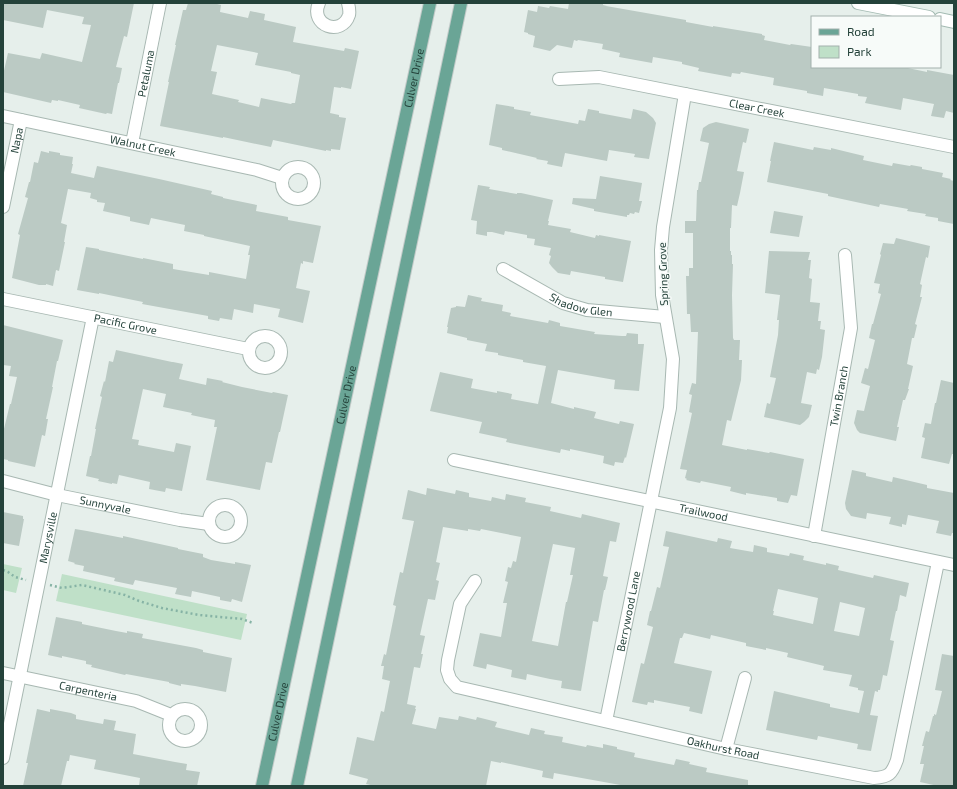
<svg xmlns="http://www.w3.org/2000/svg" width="957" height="789" font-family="'Exo 2',sans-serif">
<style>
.green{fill:#bfe0c8}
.building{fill:#bbcac4;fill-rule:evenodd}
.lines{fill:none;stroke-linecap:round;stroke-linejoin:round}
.street-casing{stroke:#a8b8b2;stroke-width:14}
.secondary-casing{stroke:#a4bbb3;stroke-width:14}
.primary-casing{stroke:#c2cac8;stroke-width:14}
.path{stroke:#86b3a5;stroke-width:2.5;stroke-dasharray:2 3;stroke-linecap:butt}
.street{stroke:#fff;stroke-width:12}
.secondary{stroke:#fff;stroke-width:12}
.primary{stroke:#6aa596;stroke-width:12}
.labels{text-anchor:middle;stroke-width:3;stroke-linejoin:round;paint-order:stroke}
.street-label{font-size:11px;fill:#24423a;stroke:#f7fbf9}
</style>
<rect width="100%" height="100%" fill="#e6efeb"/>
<g class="green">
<path d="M3,564L22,568L16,593L3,590Z"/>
<path d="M62,574L247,614L241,640L56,601Z"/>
</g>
<g class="building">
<path d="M3,3H134L127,37L124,36L116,67L122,68L119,83H118L112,114L107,113L106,114L79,108L80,105L58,100V101L52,100L51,103L3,92V75L8,53L40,59L42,53L82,62L91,25L82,24L84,17L47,10L43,28L3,20Z"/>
<path d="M188,3H213L221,5L220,12L248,18L250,11L265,14L264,20L296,27L293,42L344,51L345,48L359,51L351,89L341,87V88L334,87L330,113L339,115V117L346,118L340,150L331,149V151L326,150V151L273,140L271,147L223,137V138L160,126L169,82H168L176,45H175L183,10H186ZM217,45L258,53L255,65L291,72V73L300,75L295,103H292L291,104L261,98L259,107L238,102L239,100L212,94L217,72L211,71Z"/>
<path d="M569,3H603V5L607,6H606L686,20V22L713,27V26L762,34V35L765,36L764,40L790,45L791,44L812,47V67H903L927,72V70L954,75V113L946,111L944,118L931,116L934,104L903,98L901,110L865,103L867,97L858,96V94L824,88L823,96L807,93V91L773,85L774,78L741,72L740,74L732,73L731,77L698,71L699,68L682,64V62L653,57L652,63L619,57L620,53L602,49L603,44L578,40L577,41L574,40L572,48L557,45L550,51L533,47L535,36L528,34V33L524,32L528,10L537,12L538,6L549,8L550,6L568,9Z"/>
<path d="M496,104L514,107V109L531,112L530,115L578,124L579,120L585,121L588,109L599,111V113L631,119L633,109L646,112L653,118L656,123L649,159L634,157L635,154L609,150L607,161L565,153L562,167L547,164L548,161L536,159L537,158L502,150V148L489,145Z"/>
<path d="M716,122L749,129L746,143L743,142L737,171L744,172L740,193L737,206L732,205L731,228H730V251H731V255H732V264H733L732,295L733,338L734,340H740L739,360H742L741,380L731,421L727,420L722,445L747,450V449L769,453L770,452L804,459L797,496L791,495L788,503L777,501V498L746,493V495L730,491L731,487L701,481L700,483L686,480L687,479L685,478L687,470L680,469L692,413L689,412L692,395L689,394L692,383L696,384L698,332H691L690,314H687L686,276H689V268H693V233H685V221H696L697,190H698L699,182H701L709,143L700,141L703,128L709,124Z"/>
<path d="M774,142L813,150L814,147L831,150V148L864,156L863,160L892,166L893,163L910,166L911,165L922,167V169L943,173L942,177L951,179L950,180L954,181V224L938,221V218L925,216L926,214L907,211L908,209L880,204L879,207L828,196V194L767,182L771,161H770Z"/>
<path d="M41,151L49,153V151L60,153V155L73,157L72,164H73L71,173L94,178L97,166L159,179L212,191L211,194L223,197V198L257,205L256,211L288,217V220L321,226L313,263L303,261V264L301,263L296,288L310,291L303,323L278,317L280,309L254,304L253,313L234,309L232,320L220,318L219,321L208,319V316L142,304L143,302L99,293V294L77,290L86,247L99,249V250L143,259V258L173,264V269L209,275V272L246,279L250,255H248L250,246L204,236V235L184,231L185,225L151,218L149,225L130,221V217L103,211L105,203L97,202V200L90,198L91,193L68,189L61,223L67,225L64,242H65L59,271L56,270L53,286L46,284V285H39L12,278L20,235L18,234L28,198L25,197L29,182H30L34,162L38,163Z"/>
<path d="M600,176L642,183L639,201H642L639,213L635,212L634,214L630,213L629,215H627V217L594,211V209L572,204L573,198L596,199Z"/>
<path d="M478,185L490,187L489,189L517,194V193H521L553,200L548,221H549L548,225L571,229L570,232L595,238L596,235L599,236V235L631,241L623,282L605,279V277L571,271L570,275L558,273L552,267L549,263L551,256L549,255L551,248L534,245L535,239L527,238V235L505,231L504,235L492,232H487V236L476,234L477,221L471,220Z"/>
<path d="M774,211L803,216L799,237L770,233Z"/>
<path d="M896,238L930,246L928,258L926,257L920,284L922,285L920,297H922L915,324L917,325L914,338H912L907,364L913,366L908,389H909L905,400H903L897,427H899L896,441L860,433L857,430L854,423L857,410L864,411L870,386L861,383L865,368L868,369L875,340L869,338L872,324H873L881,294L878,293L880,284L874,283L881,255L880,254L883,243L894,244Z"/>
<path d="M769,251L810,252L808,260H811L809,278L812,279L810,302L820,303L818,321H821L820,329L825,330L822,357L819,370L817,369L816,374L807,372L801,403L812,405L809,417L804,422L800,425L764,417L767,403L770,404L776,378L770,377L778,335L779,320H777L780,295L765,293Z"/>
<path d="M468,295L482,298L481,301L503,305L502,311L511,313L510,316L548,323L549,320L560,323V326L595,332L594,334L622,336H626L627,333L638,334V344H644L639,391L614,389L615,380L558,370L551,403L574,409V407L596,412L594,418L619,424L620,421L634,424L626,458L625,457L623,463L615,462L614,466L603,463L604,456L570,449V451L561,449L560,453L506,442L507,439L479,433L482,422L430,411L440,372L473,379L471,388L497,393V391L512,394L511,399L538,404L546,366L523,362V360L498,355V353L485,351L487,344L467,340V338L447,333L448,327H447L451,308L456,307V306L465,307Z"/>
<path d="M3,325L63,340L58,361H57L52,387H53L46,419H48L45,436L42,435L35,467L8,461V460L3,459V433L10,404H11L17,377L9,376L11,366L3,365Z"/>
<path d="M116,350L172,362H173L183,364L179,379L206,385L207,378L223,381L222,382L242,387L272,393L273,392L288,395L280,432H279L272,463L266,462L260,490L206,480L217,427H214L215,420L191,415L192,413L163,407L166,394L143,389L132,439L139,440L138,445L174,452L176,443L191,446L182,491L166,488L165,492L149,489L150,482L119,475L117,484L112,483V484L98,481L99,479L86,476L90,456H91L96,429H95L102,397L100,396L104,381L105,382L109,361L113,362Z"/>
<path d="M941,380L954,383V454H952L949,464L921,458L925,438L922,437L925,423L931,424L935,403H936Z"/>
<path d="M852,470L866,473V476L892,482L893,477L927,485V488L954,493V533H952L951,536L936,533L939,521L908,515L906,525L902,524V527L889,524L891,517L867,513L866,519L851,516L846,509L845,503Z"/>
<path d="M427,488L455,494L456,490L469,493V497L491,501L492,497L505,500L506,494L526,498L525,502L551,507L550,511L581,518L582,514L620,523L616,542L610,541L603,576L608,577L605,590H604L598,622L593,621L581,691L561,688L562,681L550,679L527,674L526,680L511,677L512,670L487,664L486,669L473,666L480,633L501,637L507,603H503L508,582L505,581L508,567L511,568L513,561L516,562L521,537L481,529L480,531L468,529V531L443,527L436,562L440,563L436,580L439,581L435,600L428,599L420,635L425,636L421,654H423L420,668L414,667L407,704L416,706L415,709H416L412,724L436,729L439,717L458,720L459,716L476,720L477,717L497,722L495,727L529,735L531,728L545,731L544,734L563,737L562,742L586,747L587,745L603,748V744L617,747V749L635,753L634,757L674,765L676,759L690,762L689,764L707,768L706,772L748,780V786H626L554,773L553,779L542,777L543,771L501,762V763L491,761L486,786H375L366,784L368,779L349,774L357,737L374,741L381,711L384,712L390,681L382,679L384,666H381L384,654L386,655L396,606L393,605L400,572L403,573L414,521L402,519L408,490L426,495ZM553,544L575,548L570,575H573L567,602H566L558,646L532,641Z"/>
<path d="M3,512L23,516V519H24L19,546L3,543Z"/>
<path d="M75,529L87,531L123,538V536L178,548V549L203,554V557L211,560L235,564V562L251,565L242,602L232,599L231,602L220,600V597L192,591L191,597L175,594L177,588L135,580L133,585L114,581L115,578L83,571L84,566L74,564L75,563L68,561Z"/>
<path d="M666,531L717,542L718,538L732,541L730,548L753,552L754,545L767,548V552L789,556L790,553L804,556L803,560L826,565V563L839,566L838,570L873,578L874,575L909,583L906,597L900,595L897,611H896L890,640L894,641L887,676L883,675L880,690H878V692L875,691L870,715L878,716L871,751L857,749L858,744L818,736L817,740L766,730L774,691L830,704V707L859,713L864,691L858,690V688L849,686L852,675L823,670L824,666L787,657L788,653L766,648V650L746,646V643L711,635L710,639L684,633L682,638H680L674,663L712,671L702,714L689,711L690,707L654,700V703L648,702L647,705L632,702L641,663L644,664L653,627L647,625L650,611H651L657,587L660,588L669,547L663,546ZM778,589L818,598L813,624L773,615L774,611H773ZM840,602L865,608L859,636L834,631Z"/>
<path d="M56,617L82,622V624L116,631L127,633V631L143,634L142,638L196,648L203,650V652L232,658L226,692L195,686L181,684V686L169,683V682L126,674L125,675L91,667L92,665L86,664V661L62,656V658L48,655Z"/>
<path d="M942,654L954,656V780L953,786H938L920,782L924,764H920L924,746H922L926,731L929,732L933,716H934V714L936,715L942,691L935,690Z"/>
<path d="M37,709L50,712V709L71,713L76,715V719L103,724L104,719L116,721L114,730L136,734L133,754L175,762L187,764L186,770L200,772L197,786H139L140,778L94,769L96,760L70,755L69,761H67L61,786H23L28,763H26Z"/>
</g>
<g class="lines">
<g class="street-casing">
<g id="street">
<path d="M319,3C309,26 342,37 349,15C350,11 349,7 348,3"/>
<path id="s1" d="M559,79L599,77L954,147"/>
<path id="s2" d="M3,116L257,170L282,178"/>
<path id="s3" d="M132,143L160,3"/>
<circle cx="298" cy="183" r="16"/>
<path id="s4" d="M3,207L21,120"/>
<path id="s5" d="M503,269L563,303L587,310L665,317"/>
<path id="s6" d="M3,299L248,349"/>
<circle cx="265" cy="352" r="16"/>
<path id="s7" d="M454,460L954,565"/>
<path id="s8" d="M3,481L57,495L180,520L209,524"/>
<circle cx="225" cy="521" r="16"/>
<path id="s9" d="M814,536L851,328L845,255"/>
<path id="s10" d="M475,581L460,604L448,660L447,670L450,679L457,687L726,749L874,778C889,777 892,774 897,760L938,562"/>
<path id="s11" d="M3,673L136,701L171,715"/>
<circle cx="185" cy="725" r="16"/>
<path id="s12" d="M606,721L670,408L673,359L662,295L661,250L663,227L685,94"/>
<path d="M726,749L745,678"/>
<path id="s13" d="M3,758L93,317"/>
</g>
</g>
<g class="secondary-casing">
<g id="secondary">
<path d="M858,3L929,17"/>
<path d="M940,19L954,22"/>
</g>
</g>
<g class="primary-casing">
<g id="primary">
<path id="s14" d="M262,786L430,3"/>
<path d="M297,786L461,3"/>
</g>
</g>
<g class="path">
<path d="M3,570L8,572L15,577L26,580"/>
<path d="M50,585L62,588L82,585L125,595L139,601L162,608L199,615L242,619L253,623"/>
</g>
<use href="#street" class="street"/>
<use href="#secondary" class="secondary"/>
<use href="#primary" class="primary"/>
</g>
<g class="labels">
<g class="street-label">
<text dy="4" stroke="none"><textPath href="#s3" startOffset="71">Petaluma</textPath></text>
<text dy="4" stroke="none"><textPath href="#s14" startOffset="724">Culver Drive</textPath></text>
<text dy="4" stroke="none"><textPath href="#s1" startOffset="201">Clear Creek</textPath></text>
<text dy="4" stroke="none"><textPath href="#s4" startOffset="68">Napa</textPath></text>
<text dy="4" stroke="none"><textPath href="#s2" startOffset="143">Walnut Creek</textPath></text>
<text transform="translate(663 274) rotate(-92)" y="4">Spring Grove</text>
<text dy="4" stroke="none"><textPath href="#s5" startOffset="87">Shadow Glen</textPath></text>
<text dy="4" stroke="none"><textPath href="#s6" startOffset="125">Pacific Grove</textPath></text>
<text dy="4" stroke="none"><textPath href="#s14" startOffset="400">Culver Drive</textPath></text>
<text dy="4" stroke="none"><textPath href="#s9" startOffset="142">Twin Branch</textPath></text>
<text dy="4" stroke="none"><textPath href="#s8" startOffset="105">Sunnyvale</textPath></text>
<text dy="4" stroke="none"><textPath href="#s7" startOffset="255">Trailwood</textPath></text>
<text dy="4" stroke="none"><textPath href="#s13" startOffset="225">Marysville</textPath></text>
<text dy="4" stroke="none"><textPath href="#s12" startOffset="112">Berrywood Lane</textPath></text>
<text dy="4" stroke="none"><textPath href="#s11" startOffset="87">Carpenteria</textPath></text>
<text dy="4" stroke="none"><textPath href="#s14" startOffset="76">Culver Drive</textPath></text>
<text dy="4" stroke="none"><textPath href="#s10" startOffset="388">Oakhurst Road</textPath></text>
</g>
</g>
<rect width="957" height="789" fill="none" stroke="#24423a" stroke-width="8"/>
<rect x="811" y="16" width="130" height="52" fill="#f7fbf9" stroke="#a3b1ad"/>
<rect x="819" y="29" width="20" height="6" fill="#6aa596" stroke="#a3b1ad"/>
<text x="847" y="36" font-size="12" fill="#24423a">Road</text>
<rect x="819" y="46" width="20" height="12" fill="#bfe0c8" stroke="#a3b1ad"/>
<text x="847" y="56" font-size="12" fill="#24423a">Park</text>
</svg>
